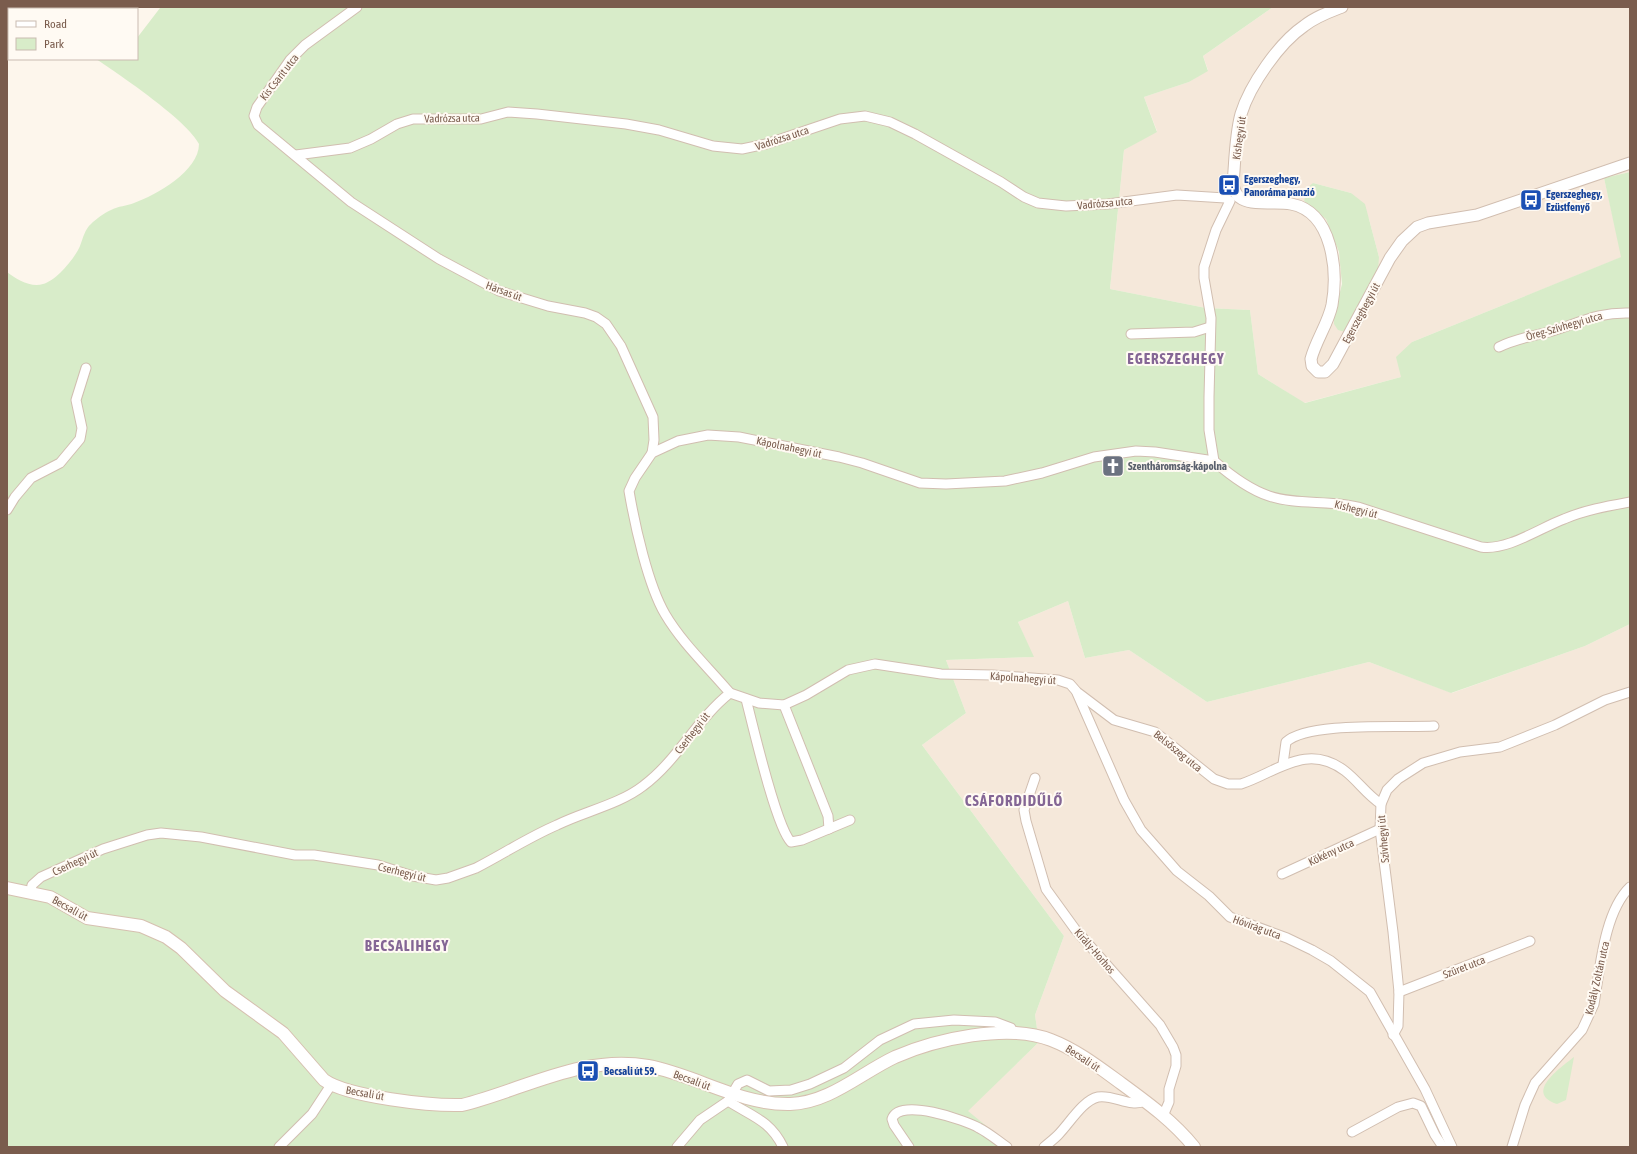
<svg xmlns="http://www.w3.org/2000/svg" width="1637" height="1154" font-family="'Asap Condensed',sans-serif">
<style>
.residential{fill:#f5e8da;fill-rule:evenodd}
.green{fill:#d8ecc9}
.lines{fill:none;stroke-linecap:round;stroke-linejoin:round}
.minor-casing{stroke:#d1beb0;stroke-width:11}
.tertiary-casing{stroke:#d1beb0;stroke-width:13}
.secondary-casing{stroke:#d6c0b0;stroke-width:14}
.minor{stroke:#fff;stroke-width:9}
.tertiary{stroke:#fff;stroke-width:11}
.secondary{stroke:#fff;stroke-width:12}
.labels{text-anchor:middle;stroke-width:4;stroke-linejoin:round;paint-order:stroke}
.street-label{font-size:11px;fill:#7a5c4d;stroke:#fffaf3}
.transit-label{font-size:11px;font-weight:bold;fill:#164399;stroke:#fffaf3;text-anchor:start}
.worship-label{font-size:11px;font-weight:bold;fill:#5b616d;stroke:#fffaf3;text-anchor:start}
.district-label{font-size:15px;font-weight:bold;letter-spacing:1px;fill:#846695;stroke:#fffaf3}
</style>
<rect width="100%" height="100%" fill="#fdf6ec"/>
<g class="residential">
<path d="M1273,7H1630V172L1604,178L1622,257L1412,342L1401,377L1304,403L1258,374L1250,310L1206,308L1110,289L1124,150L1157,131L1144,97L1189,82L1208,70L1203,56ZM1313,183L1351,193L1369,219L1379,257L1339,298L1342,269L1335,237L1326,219L1304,201Z"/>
<path d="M1068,601L1085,658L1129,650L1207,702L1369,662L1452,693L1585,646L1630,624V1147H1012L967,1111L1039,1042L1035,1015L1064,936L922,745L966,713L946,660L1033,657L1018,622Z"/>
</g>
<g class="green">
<path d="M15,7H61L64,9H18Z"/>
<path d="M159,7H1273L1203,56L1208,71L1189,82L1144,97L1157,132L1124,150L1110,289L1206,308L1250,310L1258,374L1305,403L1401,377L1396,357L1412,342L1621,257L1604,178L1630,172V624L1585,646L1451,693L1369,662L1207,702L1129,650L1085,658L1068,601L1018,622L1034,657L946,660L966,713L922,745L1064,936L1035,1015L1039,1042L968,1111L1012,1147H7V272C16,279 31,288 43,284C56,281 75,258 80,246C83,238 85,229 91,224C96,219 104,213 111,210C118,206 127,206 134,203C156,195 199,171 199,144C188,121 120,75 96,59H137V38L160,8Z"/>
<path d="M1313,183L1351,193L1365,204L1379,257L1378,271L1345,332L1338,330L1334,324V316L1342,284L1339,252L1326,219L1304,201L1308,187Z"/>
<path d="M1574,1057L1566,1100L1557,1104C1524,1093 1560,1068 1574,1057Z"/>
</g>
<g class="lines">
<g class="minor-casing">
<g id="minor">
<path d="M357,7L305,45L290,60L257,107L254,116L258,125L351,202L439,259L499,291L548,306L585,313L596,317L606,324L621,346L653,417L654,440L652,453"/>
<path d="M296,155L350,148L371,139L397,124L413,119H481L508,112L537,114L626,124L659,130L713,146L742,149L766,144L840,119L865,116L890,122L915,134L1001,182L1024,197L1038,203L1066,206L1108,204L1177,195L1225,198L1230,201L1216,230L1204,267V278L1211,318L1209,397V430L1214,461C1230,475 1248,489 1269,496C1295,505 1330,500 1358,507L1481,547C1507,551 1540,528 1564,519C1585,510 1608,506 1630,502"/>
<path d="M1131,334L1194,332L1210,327"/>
<path d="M1499,347C1515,339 1532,336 1549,332C1580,323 1596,312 1630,313"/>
<path d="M1214,461L1155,452L1136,451L1094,457L1042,473L1005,481L946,484L920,483L862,463L839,457L739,437L708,435L678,441L652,453L635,478L629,491C635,526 648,585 665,614C682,643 708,667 730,693L759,703L784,705L806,695L848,670L875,664L941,674L993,675L1058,680L1070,684L1077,692L1114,720L1155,732L1214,779L1228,784H1241C1277,772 1307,742 1345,771C1358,781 1367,795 1381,804"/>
<path d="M7,510L15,497L31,478L60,463L80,439L82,428L76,400L86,368"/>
<path d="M1077,693L1124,800L1141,830L1177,871L1209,896L1230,917L1287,938L1312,950L1331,961L1370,992L1425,1089L1452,1147"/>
<path d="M746,699C753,726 776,827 791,842L802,840L850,820"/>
<path d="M784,705L828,816L829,829"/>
<path d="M1283,764L1286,742C1308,721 1402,728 1434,726"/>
<path d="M1035,778L1024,810L1026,821L1046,889L1075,929L1160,1025L1173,1047L1176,1055V1066L1169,1089V1102L1163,1116"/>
<path d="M1282,874L1380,829"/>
<path d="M31,891L32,885L41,877L103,849L147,835L161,833L201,837L295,855H314L378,865L413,876L436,880L448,878L476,868C503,854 529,837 557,825C583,812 620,804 643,786C678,760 696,720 730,693"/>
<path d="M1399,992L1530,941"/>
<path d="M1393,1035L1398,1026L1399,992L1393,932L1380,829L1381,804L1387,790L1398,779L1423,763L1460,752L1500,747L1555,725L1605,700L1630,692"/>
<path d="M728,1101C751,1116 770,1120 783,1147"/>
<path d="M1352,1132L1398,1107L1413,1103L1421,1106L1435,1135L1443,1147"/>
<path d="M279,1147L312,1114L331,1085"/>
<path d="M677,1147L700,1120L728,1101L738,1084L747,1080L769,1091L791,1090L810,1084L844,1068L880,1040L914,1024L954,1020L995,1022L1011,1028L1014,1034"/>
<path d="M909,1147L894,1125L892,1119C899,1097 965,1120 979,1128C989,1133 998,1141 1007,1147"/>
<path d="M1044,1147C1049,1143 1054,1139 1058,1135C1069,1124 1083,1100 1098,1097C1113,1094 1131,1108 1144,1101"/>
<path d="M1512,1147L1525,1105L1535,1083L1582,1030L1594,1004C1600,969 1604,912 1630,887"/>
</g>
</g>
<g class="tertiary-casing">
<path id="tertiary" d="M1342,7C1329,12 1315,17 1304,26C1279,43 1250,85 1241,114C1235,136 1235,162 1233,184C1234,190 1236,196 1242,199C1256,206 1276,201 1291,204C1333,212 1338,271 1332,305C1328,324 1316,340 1311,359L1312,366L1318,372H1325L1333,364L1390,258L1402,241L1417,227L1428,223L1477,215L1630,163"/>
</g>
<g class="secondary-casing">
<path id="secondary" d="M7,888L50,897L87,918L141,926L166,937L181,948L225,991L283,1033L324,1080C348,1097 432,1106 462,1105C523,1090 583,1054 648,1066C696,1075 740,1105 790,1104C829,1103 861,1073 895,1057C936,1039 1008,1023 1051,1040C1077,1050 1100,1068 1122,1084C1148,1103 1174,1122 1194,1147"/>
</g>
<use href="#minor" class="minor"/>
<use href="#tertiary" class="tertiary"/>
<use href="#secondary" class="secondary"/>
</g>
<defs>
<g id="bus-square" transform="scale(1.15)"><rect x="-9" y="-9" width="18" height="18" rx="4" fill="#1a4fb4" stroke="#fffaf3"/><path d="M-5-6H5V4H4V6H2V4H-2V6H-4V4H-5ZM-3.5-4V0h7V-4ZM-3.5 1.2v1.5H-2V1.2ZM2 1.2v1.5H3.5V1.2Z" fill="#fff"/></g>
<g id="church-square" transform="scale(1.15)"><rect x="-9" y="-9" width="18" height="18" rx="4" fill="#6b7280" stroke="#fffaf3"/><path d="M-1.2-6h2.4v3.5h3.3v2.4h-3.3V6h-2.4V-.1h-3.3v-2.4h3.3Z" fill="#fff"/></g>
</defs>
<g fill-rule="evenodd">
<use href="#bus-square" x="1229" y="185"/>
<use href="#bus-square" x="1531" y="200"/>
<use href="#church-square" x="1113" y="466"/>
<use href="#bus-square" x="588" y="1071"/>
</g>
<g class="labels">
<g class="street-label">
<text transform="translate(279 77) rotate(-52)" y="4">Kis Csarit utca</text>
<text transform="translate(452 118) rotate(-1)" y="4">Vadrózsa utca</text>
<text transform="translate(782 138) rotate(-18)" y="4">Vadrózsa utca</text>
<text transform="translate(1239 138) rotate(-82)" y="4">Kishegyi út</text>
<text transform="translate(1105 203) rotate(-5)" y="4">Vadrózsa utca</text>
<text transform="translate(504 291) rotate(20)" y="4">Hársas út</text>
<text transform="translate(1361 313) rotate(-62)" y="4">Egerszeghegyi út</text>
<text transform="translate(1564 326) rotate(-16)" y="4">Öreg-Szívhegyi utca</text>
<text transform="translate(789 447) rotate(12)" y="4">Kápolnahegyi út</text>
<text transform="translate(1356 509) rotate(14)" y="4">Kishegyi út</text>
<text transform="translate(1023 678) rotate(4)" y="4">Kápolnahegyi út</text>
<text transform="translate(692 733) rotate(-52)" y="4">Cserhegyi út</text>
<text transform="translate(1178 751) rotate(39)" y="4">Belsőszeg utca</text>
<text transform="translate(1383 839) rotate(-95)" y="4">Szívhegyi út</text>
<text transform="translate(1331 852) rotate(-25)" y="4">Kökény utca</text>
<text transform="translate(75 862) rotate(-25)" y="4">Cserhegyi út</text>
<text transform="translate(402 872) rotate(14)" y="4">Cserhegyi út</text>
<text transform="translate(70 908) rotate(29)" y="4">Becsali út</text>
<text transform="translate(1257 927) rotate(20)" y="4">Hóvirág utca</text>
<text transform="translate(1095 951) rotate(49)" y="4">Király-Horhos</text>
<text transform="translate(1464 967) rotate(-21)" y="4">Szüret utca</text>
<text transform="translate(1597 978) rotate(-77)" y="4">Kodály Zoltán utca</text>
<text transform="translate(1083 1058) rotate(33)" y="4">Becsali út</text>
<text transform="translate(692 1080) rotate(20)" y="4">Becsali út</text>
<text transform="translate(365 1093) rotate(10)" y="4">Becsali út</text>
</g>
<g class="transit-label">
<text x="1244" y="183">Egerszeghegy,<tspan x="1244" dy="13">Panoráma panzió</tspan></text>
<text x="1546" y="198">Egerszeghegy,<tspan x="1546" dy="13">Ezüstfenyő</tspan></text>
<text x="604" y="1075">Becsali út 59.</text>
</g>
<g class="worship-label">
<text x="1128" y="470">Szentháromság-kápolna</text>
</g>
<g class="district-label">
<text x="1176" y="364">EGERSZEGHEGY</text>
<text x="1014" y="806">CSÁFORDIDŰLŐ</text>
<text x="407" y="951">BECSALIHEGY</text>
</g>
</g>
<rect width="1637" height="1154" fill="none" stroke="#7a5c4d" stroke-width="16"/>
<rect x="8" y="8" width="130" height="52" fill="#fffaf3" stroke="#cabbb1"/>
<rect x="16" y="21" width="20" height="6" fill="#ffffff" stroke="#cabbb1"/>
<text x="44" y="28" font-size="12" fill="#7a5c4d">Road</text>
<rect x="16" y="38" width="20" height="12" fill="#d8ecc9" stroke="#cabbb1"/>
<text x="44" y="48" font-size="12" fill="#7a5c4d">Park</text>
</svg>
